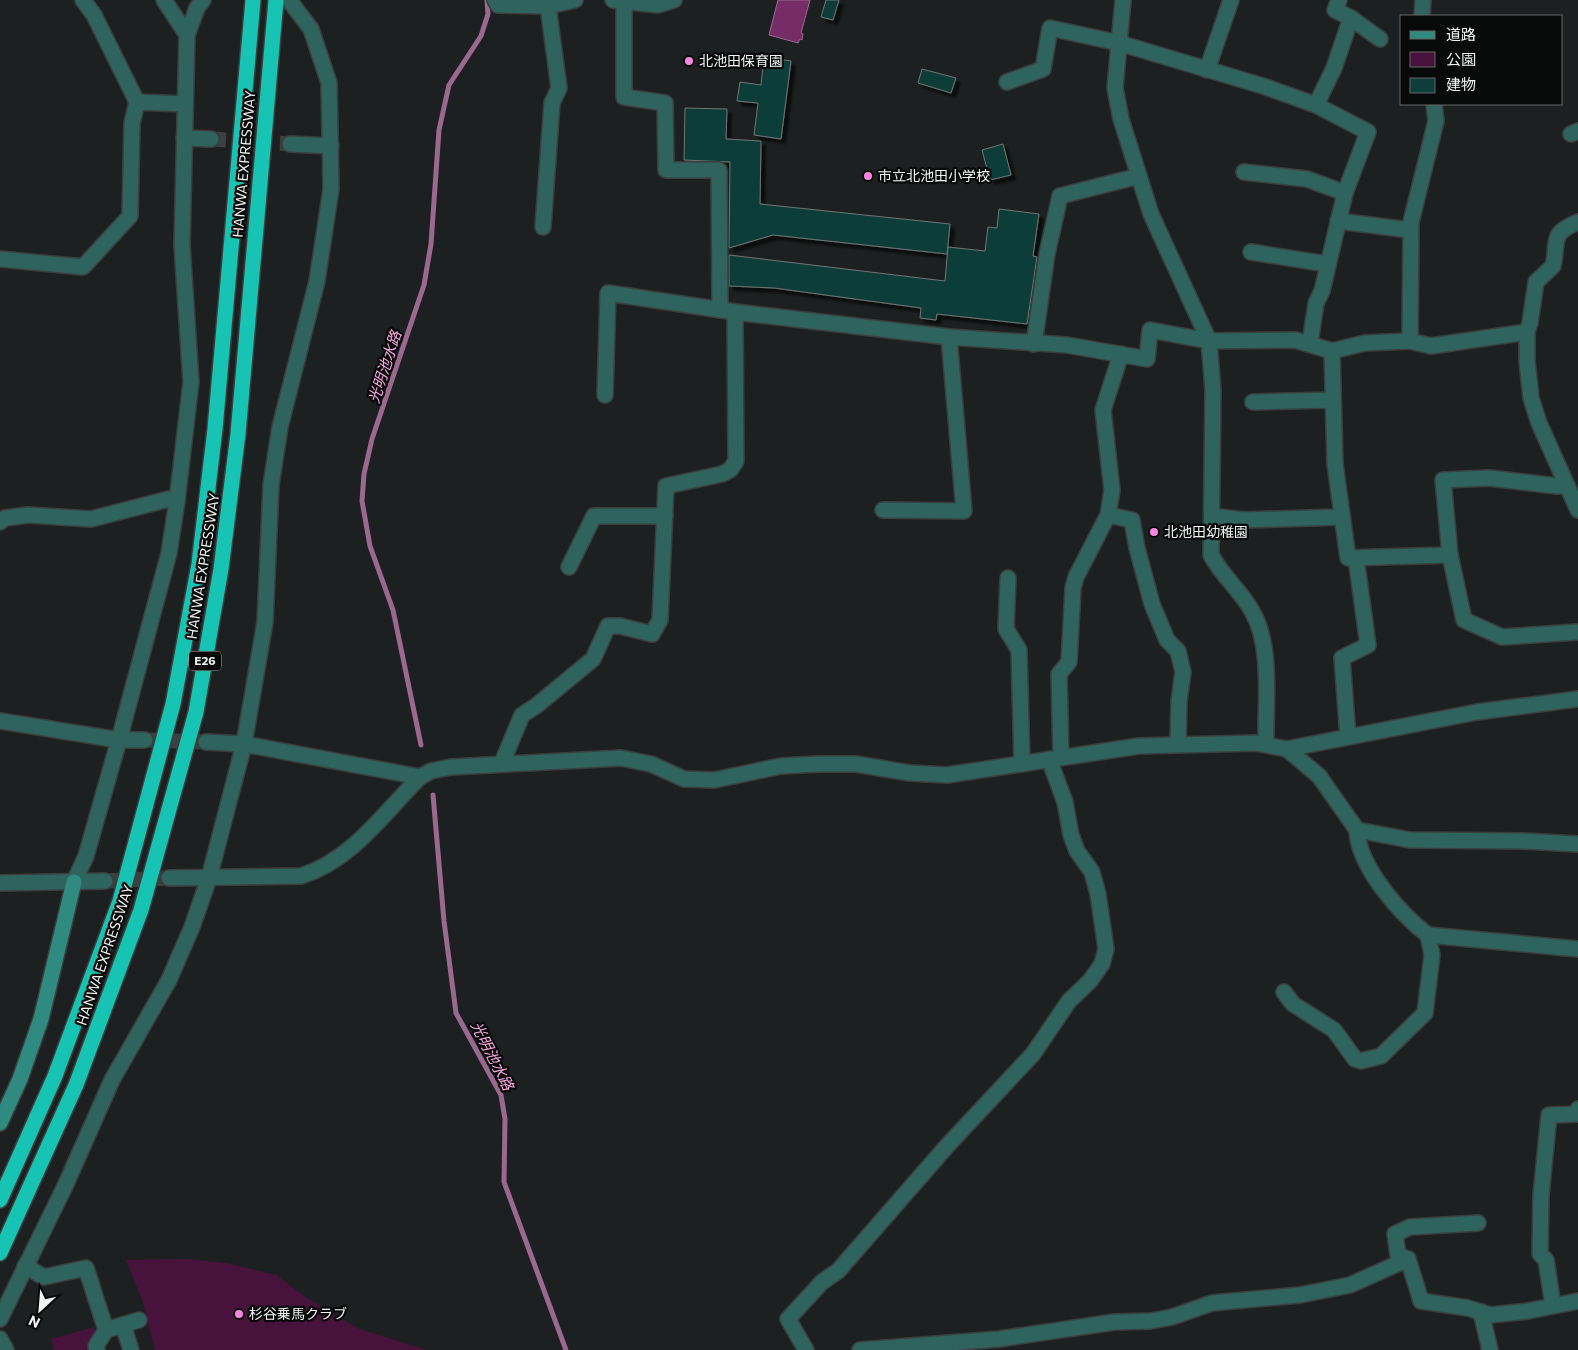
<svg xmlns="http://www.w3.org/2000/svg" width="1578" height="1350" font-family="Commissioner,'Noto Sans JP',sans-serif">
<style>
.green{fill:#47133c}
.water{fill:#762c66;stroke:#9b6890}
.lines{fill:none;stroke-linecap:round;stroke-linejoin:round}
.stream{stroke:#9b6890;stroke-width:5}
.building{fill:#0e3e39;stroke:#717574;filter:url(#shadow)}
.street-tunnel{stroke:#3d4040;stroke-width:15;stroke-dasharray:15 8;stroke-linecap:butt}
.street-casing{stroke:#3b3e3d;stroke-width:18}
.secondary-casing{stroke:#3b3e3d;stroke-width:18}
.highway-casing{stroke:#3b3e3d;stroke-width:18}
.street{stroke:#2f635d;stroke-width:15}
.secondary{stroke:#2f8a80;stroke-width:15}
.highway{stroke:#17c3b3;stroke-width:15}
.poi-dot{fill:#fe86e1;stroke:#080909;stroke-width:2}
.labels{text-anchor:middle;stroke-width:4.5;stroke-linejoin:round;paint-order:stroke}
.shield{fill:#080909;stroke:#abadac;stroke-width:1}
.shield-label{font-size:12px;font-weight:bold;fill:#f1f3f2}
.poi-label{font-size:14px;fill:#f1f3f2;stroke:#080909;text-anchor:start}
.street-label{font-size:14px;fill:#f1f3f2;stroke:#080909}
.water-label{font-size:15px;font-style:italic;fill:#f9a5e2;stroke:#080909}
</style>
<defs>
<filter id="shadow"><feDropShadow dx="4.5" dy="4.5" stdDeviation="1" flood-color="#0009"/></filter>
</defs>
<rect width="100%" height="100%" fill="#1d2020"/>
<g class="green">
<path d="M187,1259L226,1263L276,1275L307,1298L357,1328L426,1350H155L142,1300L126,1260Z"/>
<path d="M94,1327L95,1333L87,1345L88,1350H54L51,1339Z"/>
</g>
<path class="water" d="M778,0H810L801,33L803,34L802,40L800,39L798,43L769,35Z"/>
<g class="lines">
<g class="stream">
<path d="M421,745L393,610L370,546L362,501L364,474L372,439L424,285L431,244L439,130L449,85L481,36L488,14L487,0"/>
<path d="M433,795L444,921L456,1013L501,1095L505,1119L504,1182L566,1350"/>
</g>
</g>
<g class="building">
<path d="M826,0H839L833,20L821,17Z"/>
<path d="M764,57L791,61L781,139L754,135L758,103L737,101L740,82L761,85Z"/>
<path d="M922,69L956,78L951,93L918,83Z"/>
<path d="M685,108L727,109L726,139L761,141L760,204L950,224L947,254L773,235L729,248L730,162L684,160Z"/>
<path d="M1003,144L1011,175L990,180L982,150Z"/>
<path d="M999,209L1039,214L1033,256L1037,257L1027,324L937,314L936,320L920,318L921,308L774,288L729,286V255L945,281L948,247L985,251L988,227L997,228Z"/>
</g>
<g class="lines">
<g class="street-tunnel">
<path d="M211,139L290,144"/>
<path d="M145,740L206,742"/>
<path d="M105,881L169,878"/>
</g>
<g class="street-casing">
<g id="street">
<path d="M83,0L94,15L137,102"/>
<path d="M164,0L187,35"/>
<path d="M495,0L498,5L548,6L575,0"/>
<path d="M613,0L658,5L674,0"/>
<path d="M1123,0L1115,88L1121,119L1151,214L1209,341L1213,391L1211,555C1222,576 1241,591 1252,611C1273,647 1265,703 1266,744"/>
<path d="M1339,0L1335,10L1351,18L1380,39"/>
<path d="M624,1V97L665,103L666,170H719L720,310"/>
<path d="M1422,16L1423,0"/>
<path d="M1207,70L1231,0"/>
<path d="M1007,82L1043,69L1050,28L1119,43L1263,86L1316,105L1368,132L1345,193L1322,291L1316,303L1310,343"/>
<path d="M1316,105L1334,68L1351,18"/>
<path d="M1571,134L1578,131"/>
<path d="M184,138L211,139"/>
<path d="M290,144L331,146"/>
<path d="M1244,172L1307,179L1345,193"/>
<path d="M1338,221L1410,230"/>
<path d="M1578,222C1549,234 1559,240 1553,266L1536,282L1530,323L1527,332V361L1531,398L1539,423L1578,510"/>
<path d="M543,227L552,103L559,88L548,6"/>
<path d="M1251,252L1327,264"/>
<path d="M0,259L83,267L130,216L132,123L137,102L185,104"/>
<path d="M1410,341L1411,222L1436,121L1434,104"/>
<path d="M1034,344L1047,254L1060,196L1139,176"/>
<path d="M1332,351L1335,464L1348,558L1450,555L1464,620L1502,637L1578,632"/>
<path d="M605,395L608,293L735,312L949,337L1067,345L1147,359L1150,330L1209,341L1295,340L1332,351L1365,343L1410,341L1431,346L1527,332"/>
<path d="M1253,402L1333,400"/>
<path d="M883,510L964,511L949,337"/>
<path d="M1108,515L1132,520L1137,548L1152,604L1167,640L1178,651L1183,672L1179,701L1178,744"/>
<path d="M1212,516L1243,520L1342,517"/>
<path d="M0,522L5,518L28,515L91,519L169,499L177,501"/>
<path d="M1450,555L1443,480L1489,478L1557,486L1566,485"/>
<path d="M569,567L594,516H665"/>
<path d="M1008,578L1006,629L1019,650L1022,764"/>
<path d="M0,721L119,740H145"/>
<path d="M1348,737L1342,658L1368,645L1356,558"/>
<path d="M206,742L244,744L420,777"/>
<path d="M1287,749L1319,776L1357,830L1410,840L1523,841L1578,844"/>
<path d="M1061,757L1059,674L1069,662L1073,588L1076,577L1108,515L1112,490L1103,410L1121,354"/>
<path d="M502,763L522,715L536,706L593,659L608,626H620L652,634L660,620L666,486L722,474L730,470L736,461L735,312"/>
<path d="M1357,830C1358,866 1400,914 1428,935L1578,949"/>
<path d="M169,878L301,876C351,861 384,813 420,777L431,771L451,767L621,758L651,764L684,779L714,780L781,766L819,764H856L910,773L947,775L1139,746L1255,743L1287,749L1477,712L1578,699"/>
<path d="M74,882L86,856L119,740L169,553L177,501L191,382L182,245L187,35L197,8L203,0"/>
<path d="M0,883L105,881"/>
<path d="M1284,992L1293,1004L1334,1030L1355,1059L1361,1061L1381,1056L1425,1013L1432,955L1428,935"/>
<path d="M1478,1223L1410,1227L1395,1234L1398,1255L1408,1259L1421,1301L1468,1308L1490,1315L1528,1311L1578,1301"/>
<path d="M25,1266L44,1277L86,1268L106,1330L96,1346L97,1350"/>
<path d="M1553,1305L1546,1260L1540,1254L1541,1195L1549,1115L1578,1114V1109"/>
<path d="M1481,1312L1490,1350"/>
<path d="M0,1319L66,1184L112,1080L169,980L192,927L209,878L244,744L265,622L271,485L280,427L317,281L331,189L329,83L311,29L289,0"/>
<path d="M123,1325L131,1350"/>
<path d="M106,1330L139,1320"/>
<path d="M0,1339L6,1350"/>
<path d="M806,1350L788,1319L822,1282L838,1271L947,1146L1033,1054L1069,1001L1090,981L1102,964L1106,949L1098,894L1092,872L1077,851L1071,835L1065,802L1049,759"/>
<path d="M860,1350L999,1339L1115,1322L1151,1321L1172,1317L1212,1303L1300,1295L1350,1285L1408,1259"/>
</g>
</g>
<g class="secondary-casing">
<path id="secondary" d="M0,1123L20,1079L41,1019L74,882"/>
</g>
<g class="highway-casing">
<g id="highway">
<path d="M0,1200L55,1076L120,901L173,704L199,564L215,429L253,0"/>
<path d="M0,1253L76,1085L141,910L196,712L221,569L238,434L276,0"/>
</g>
</g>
<use href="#street" class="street"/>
<use href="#secondary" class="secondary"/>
<use href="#highway" class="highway"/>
</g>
<g class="poi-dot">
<circle cx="689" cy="61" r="5"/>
<circle cx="868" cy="176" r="5"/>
<circle cx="1154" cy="532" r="5"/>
<circle cx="239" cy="1314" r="5"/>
</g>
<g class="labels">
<rect class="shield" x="189" y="651.5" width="32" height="19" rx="4"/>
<g class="shield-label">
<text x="205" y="665">E26</text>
</g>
<g class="poi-label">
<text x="699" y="66">北池田保育園</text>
<text x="878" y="181">市立北池田小学校</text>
<text x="1164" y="537">北池田幼稚園</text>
<text x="249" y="1319">杉谷乗馬クラブ</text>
</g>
<g class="street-label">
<text transform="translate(244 164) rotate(-85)" y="5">HANWA EXPRESSWAY</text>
<text transform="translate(203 566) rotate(-81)" y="5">HANWA EXPRESSWAY</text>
<text transform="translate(105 955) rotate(-71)" y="5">HANWA EXPRESSWAY</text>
</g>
<g class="water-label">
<text transform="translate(385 367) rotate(-72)" y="5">光明池水路</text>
<text transform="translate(492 1056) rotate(63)" y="5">光明池水路</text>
</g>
</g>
<rect x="1400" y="15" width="162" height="90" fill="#080909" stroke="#656766"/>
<rect x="1410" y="31" width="25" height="8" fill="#2f8a80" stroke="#656766"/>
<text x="1446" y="40" font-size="15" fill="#f1f3f2">道路</text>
<rect x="1410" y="52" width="25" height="15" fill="#47133c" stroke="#656766"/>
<text x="1446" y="65" font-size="15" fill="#f1f3f2">公園</text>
<rect x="1410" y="78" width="25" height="15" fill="#0e3e39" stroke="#656766"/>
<text x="1446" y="90" font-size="15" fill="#f1f3f2">建物</text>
<g transform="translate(40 1310) rotate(206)" stroke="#080909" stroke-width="4" paint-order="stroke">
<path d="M0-4L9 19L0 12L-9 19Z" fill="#f1f3f2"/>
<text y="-8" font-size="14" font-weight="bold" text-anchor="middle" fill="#f1f3f2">N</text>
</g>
</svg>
